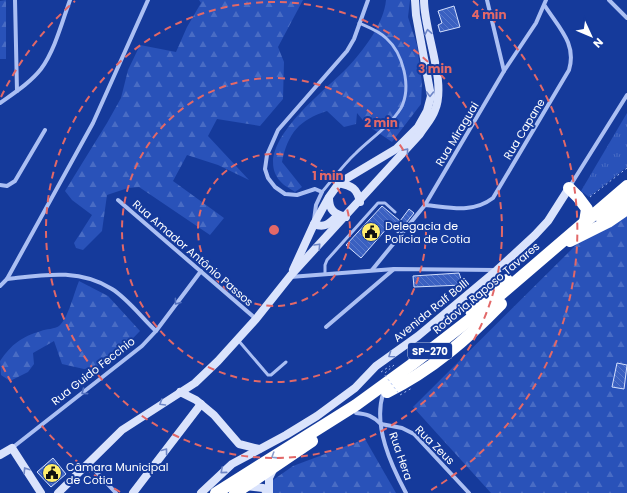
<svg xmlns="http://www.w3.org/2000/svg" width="627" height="493" font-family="Poppins,sans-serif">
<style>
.forest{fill:url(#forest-firs)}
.park{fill:url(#park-tufts)}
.building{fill:url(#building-back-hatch);stroke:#d3dffd}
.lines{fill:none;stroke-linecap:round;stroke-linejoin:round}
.path{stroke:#abbff3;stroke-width:1;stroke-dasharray:2 3;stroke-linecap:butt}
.service{stroke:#abbff3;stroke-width:3}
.minor{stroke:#abbff3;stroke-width:4}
.secondary{stroke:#dae3fc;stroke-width:8}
.motorway{stroke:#fff;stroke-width:12}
.path-bridge{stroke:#abbff3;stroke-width:1;stroke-dasharray:2 3;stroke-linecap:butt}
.oneway{stroke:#6e86c7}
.oneway2{stroke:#516fbe}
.oneway3{stroke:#8a9ccd}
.ring{fill:none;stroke:#e26868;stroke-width:2;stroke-dasharray:7 5}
.labels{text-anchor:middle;stroke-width:4;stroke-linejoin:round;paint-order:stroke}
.shield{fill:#153a9b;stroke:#b9c4e1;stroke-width:1}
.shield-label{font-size:10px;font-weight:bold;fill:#fff}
.street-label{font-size:11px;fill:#fff;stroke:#153a9b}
.poi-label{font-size:11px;fill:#fff;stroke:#153a9b;text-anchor:start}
.centre{fill:#e26868;stroke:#153a9b;stroke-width:2}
.ring-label{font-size:12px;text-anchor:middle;font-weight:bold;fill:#e26868;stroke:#153a9b;stroke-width:4;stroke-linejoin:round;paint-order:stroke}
</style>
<defs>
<pattern id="forest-firs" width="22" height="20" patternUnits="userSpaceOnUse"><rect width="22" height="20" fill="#2952b9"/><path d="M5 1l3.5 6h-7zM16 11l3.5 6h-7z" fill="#496cc4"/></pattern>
<pattern id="park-tufts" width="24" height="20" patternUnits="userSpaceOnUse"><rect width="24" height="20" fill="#2952b9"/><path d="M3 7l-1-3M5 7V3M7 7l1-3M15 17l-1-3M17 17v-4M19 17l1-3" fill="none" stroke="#496cc4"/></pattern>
<pattern id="building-back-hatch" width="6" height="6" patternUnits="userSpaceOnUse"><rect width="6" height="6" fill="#3a60c1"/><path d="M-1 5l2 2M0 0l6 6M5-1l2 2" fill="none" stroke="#5878ca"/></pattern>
</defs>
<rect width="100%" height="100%" fill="#153a9b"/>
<g class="forest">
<path d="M6,0V59H0V1Z"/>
<path d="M199,0H303L278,47L284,62L283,99L260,126L217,119L208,136L249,180L218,165L187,155L173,181L224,218L210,235L139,187L128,188L107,195L102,231L83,250L76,248L74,243L92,215L72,200L65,191L107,123L121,98L128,70L140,45L176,52L187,27L201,3Z"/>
<path d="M386,0H410L408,17L417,45L422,83L421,104L392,142L367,125L357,113L356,124L344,127L327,111C299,120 288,133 282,162L302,187L295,192C291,189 284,186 280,181C250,146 326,90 347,68C363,51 384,24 386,0Z"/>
<path d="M627,214V493H491L413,407L578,243Z"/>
<path d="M79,281L108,296L140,331L107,365L84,369L62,364L54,341L33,353L34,364L28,372L10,381L1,375L0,361C12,344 21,337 41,331C46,329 55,329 59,326C68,319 74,293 79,281Z"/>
<path d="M365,439L396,493H271L273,480L293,466Z"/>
</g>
<path class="park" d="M627,113V167L589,197L581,191Z"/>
<g class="building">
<path d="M454,6L460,27L440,32L438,25L442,23L438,11Z"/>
<path d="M382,206L400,221L409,209L414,213L398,233L389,226L361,258L346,245Z"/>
<path d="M459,273L463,285L414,287L413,276Z"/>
<path d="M617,363L627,365L624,389L612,387Z"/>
<path d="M53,458L66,474L51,487L37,472Z"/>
</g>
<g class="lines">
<g class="path">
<path d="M590,197L627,168"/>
<path d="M381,372L390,366"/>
</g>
<g class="service">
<path d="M322,192C333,179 343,165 356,153C370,139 390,126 401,108C412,87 403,53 386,38C379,31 368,27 359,23"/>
<path d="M325,274V265L327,260L378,203H385L395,212"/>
<path d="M238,340L268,375H271L286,362"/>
</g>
<g class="minor">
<path d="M15,0L17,91"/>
<path d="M487,0L504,71"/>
<path d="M609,0L627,18"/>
<path d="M0,103C14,93 30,83 41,69C55,50 62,22 70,0"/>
<path d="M0,185L7,186L15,181L45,130"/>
<path d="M570,186L627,95"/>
<path d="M118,200L256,319"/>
<path d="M425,205C449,207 472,214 493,198L569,70C577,44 559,28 545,6"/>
<path d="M314,220L316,205L322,192L315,189L297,195L285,194L275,187L268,178L265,169L267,155L278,130L347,51L354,39L368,0"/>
<path d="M372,270L425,205L504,71L536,23L546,0"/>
<path d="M290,277L394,269L495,270"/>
<path d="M7,279L93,123L148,0"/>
<path d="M0,286L7,279C43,275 79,268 112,289C128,299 142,318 156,331"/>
<path d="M326,327L394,269"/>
<path d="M383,394C373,426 391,465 406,493"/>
<path d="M356,413C367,414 373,416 381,424"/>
<path d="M381,424L402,428L414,434L469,493"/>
<path d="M12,448L142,346L156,331L201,271"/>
<path d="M88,463L116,493"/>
</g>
<g class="secondary">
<path d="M339,183C352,186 357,188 360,202"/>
<path d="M329,198C329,210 334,214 346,217"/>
<path d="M314,224C325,229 330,223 338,215"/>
<path d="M293,270L314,224L329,197L339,183L396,149L418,127L427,111L431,96L416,15L415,0"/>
<path d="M180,392L196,400L214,415L239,444L259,449"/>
<path d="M0,455L12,448L41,493"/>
<path d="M246,486L263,488L268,493"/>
<path d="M58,493L122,430L195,383L218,361L256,319L291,275L420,134C425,126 432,119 435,110C447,82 424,32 424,0"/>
<path d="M133,493L201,404"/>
<path d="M201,493L232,464L286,435L317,416L355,388L376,366L418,336L497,270L535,235L548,221L569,188"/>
<path d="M269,493V478L274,468"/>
</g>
<g class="motorway">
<path d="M569,188L578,197L587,209L585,222"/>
<path d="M601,217L627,197"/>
<path d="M570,241L608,222L627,209"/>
<path d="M471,311L491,292L507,280"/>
<path d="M387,392C432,370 467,339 501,304"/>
<path d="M216,493L356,405L411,365L486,307L627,186"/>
<path d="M235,493L312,441"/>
</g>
<path class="path-bridge" d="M394,365L384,374L400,395L412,388"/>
</g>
<defs><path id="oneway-chevron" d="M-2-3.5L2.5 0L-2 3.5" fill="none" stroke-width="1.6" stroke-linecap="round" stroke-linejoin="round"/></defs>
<g class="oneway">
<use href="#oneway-chevron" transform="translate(428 32) rotate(-101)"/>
<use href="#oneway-chevron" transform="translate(430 94) rotate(91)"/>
<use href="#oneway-chevron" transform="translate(406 151) rotate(-49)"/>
<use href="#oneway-chevron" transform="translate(318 246) rotate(-47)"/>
<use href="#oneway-chevron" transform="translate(391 355) rotate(145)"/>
<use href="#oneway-chevron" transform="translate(162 403) rotate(149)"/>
<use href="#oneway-chevron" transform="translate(165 451) rotate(-53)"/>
<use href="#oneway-chevron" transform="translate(26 470) rotate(-123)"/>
<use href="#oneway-chevron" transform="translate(223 471) rotate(139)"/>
</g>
<g class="oneway2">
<use href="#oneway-chevron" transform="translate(177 302) rotate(127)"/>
<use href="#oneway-chevron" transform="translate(84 392) rotate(143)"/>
</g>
<use class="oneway3" href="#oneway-chevron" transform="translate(274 456) rotate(148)"/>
<g class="ring">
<circle cx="274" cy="230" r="76"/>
<circle cx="274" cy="230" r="152"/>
<circle cx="274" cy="230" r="228"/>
<path d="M120 492A304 304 0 0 1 1 363M1 97A304 304 0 0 1 75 1M473 1A304 304 0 0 1 428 492"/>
</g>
<defs>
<g id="civic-disc" transform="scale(1)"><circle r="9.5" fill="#ffed6c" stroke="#153a9b"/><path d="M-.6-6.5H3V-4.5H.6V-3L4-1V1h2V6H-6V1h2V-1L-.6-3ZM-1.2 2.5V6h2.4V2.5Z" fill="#111"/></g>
</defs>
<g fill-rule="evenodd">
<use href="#civic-disc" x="371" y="232"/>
<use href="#civic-disc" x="52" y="473"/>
</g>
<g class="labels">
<rect class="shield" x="408" y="343" width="44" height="16" rx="3"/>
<g class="shield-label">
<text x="430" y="355">SP-270</text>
</g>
<g class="street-label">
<text transform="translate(524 129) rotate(-59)" y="4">Rua Capane</text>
<text transform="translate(457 134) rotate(-59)" y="4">Rua Miraguai</text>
<text transform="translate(193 253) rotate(41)" y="4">Rua Amador Antônio Passos</text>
<text transform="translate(486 288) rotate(-40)" y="4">Rodovia Raposo Tavares</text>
<text transform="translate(431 310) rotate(-39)" y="4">Avenida Ralf Bolli</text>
<text transform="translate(93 371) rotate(-38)" y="4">Rua Guido Fecchio</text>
<text transform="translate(435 445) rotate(45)" y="4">Rua Zeus</text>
<text transform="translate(401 456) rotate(71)" y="4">Rua Hera</text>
</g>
<g class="poi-label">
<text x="385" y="230">Delegacia de<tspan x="385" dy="13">Polícia de Cotia</tspan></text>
<text x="66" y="471">Câmara Municipal<tspan x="66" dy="13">de Cotia</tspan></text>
</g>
</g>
<circle cx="274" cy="230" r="6" class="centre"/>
<g class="ring-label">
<text x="489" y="19">4 min</text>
<text x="435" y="73">3 min</text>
<text x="381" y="127">2 min</text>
<text x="328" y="180">1 min</text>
</g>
<g transform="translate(591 36) rotate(134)" stroke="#153a9b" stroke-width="3" paint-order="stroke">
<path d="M0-3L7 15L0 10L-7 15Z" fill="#ffffff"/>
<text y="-6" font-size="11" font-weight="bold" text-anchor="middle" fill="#ffffff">N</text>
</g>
</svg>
